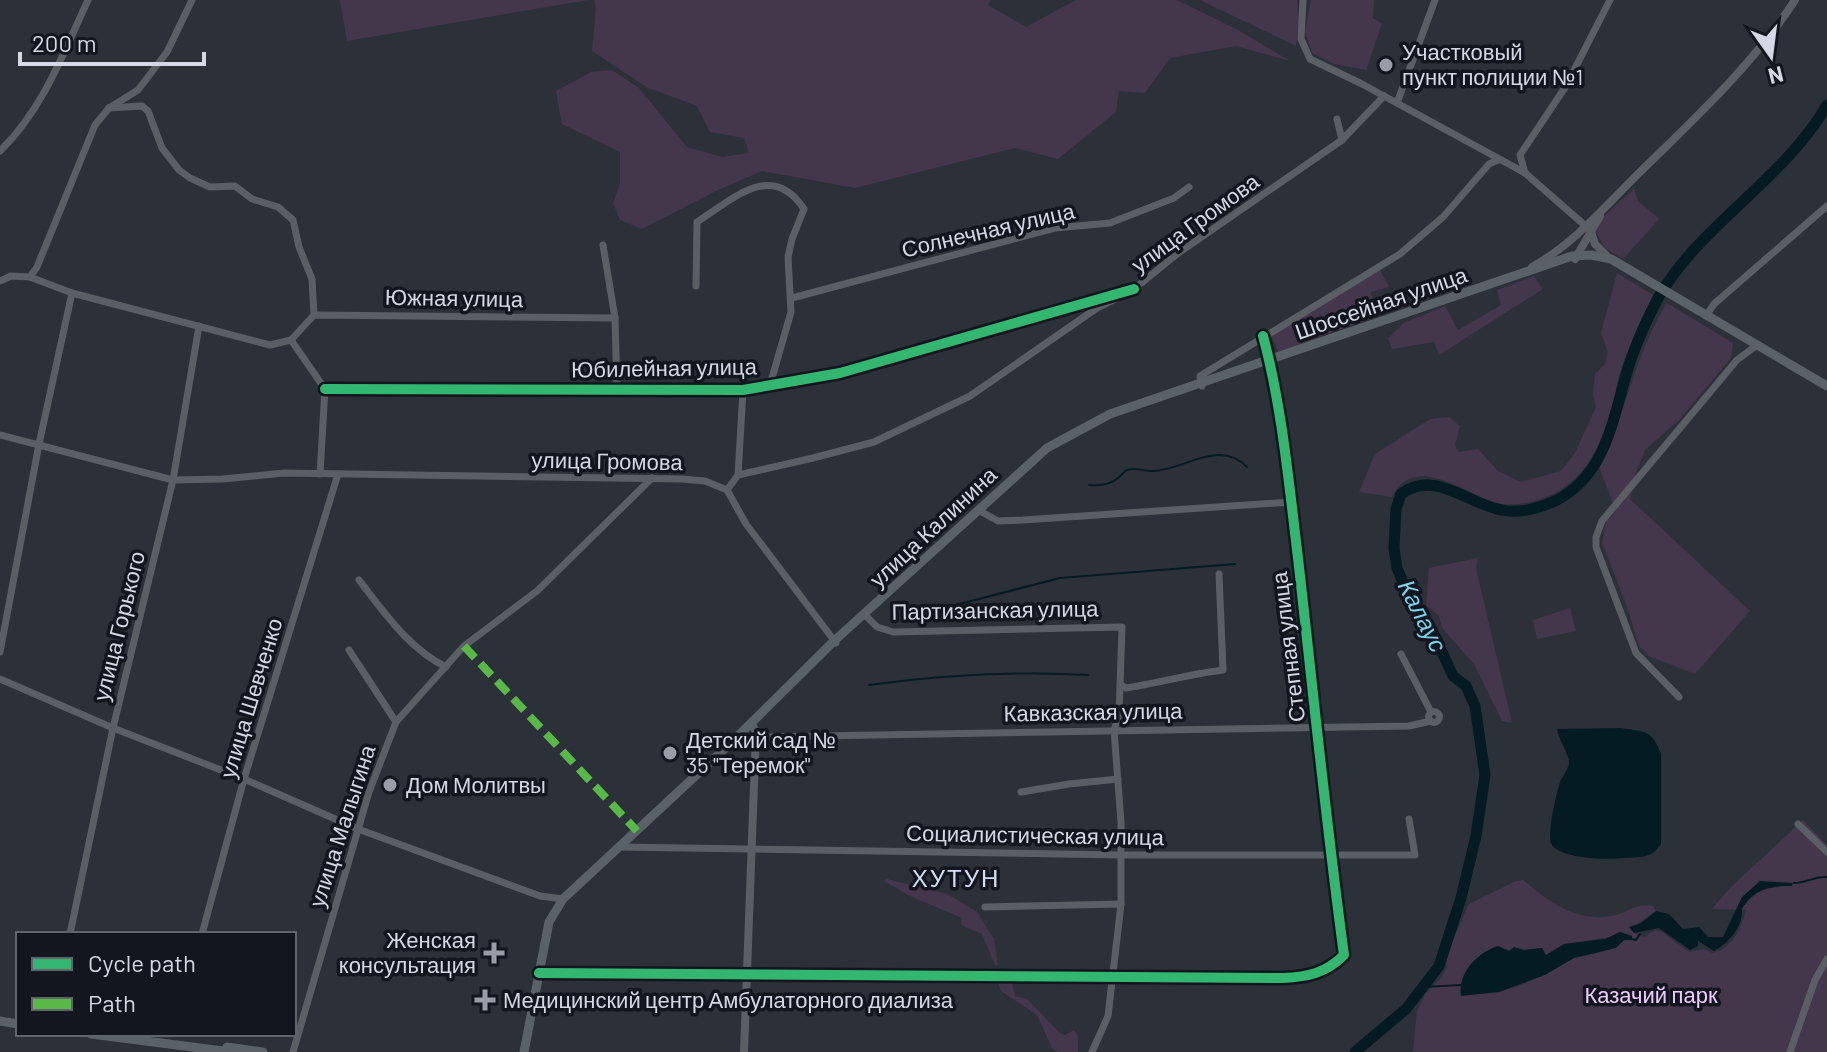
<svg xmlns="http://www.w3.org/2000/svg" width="1827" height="1052" font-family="Barlow,sans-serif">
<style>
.green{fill:#44374c;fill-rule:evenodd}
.water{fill:#041b22}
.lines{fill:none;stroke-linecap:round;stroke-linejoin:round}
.stream{stroke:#041b22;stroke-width:2}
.river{stroke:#041b22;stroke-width:11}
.minor{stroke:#595f65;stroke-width:7}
.tertiary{stroke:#595f65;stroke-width:8}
.secondary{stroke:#5b6168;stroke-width:9}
.quiet{stroke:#58b947;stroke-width:8;stroke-dasharray:16 8;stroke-linecap:butt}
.cycleway-casing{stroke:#13161e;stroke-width:15}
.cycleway{stroke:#33b770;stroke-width:10}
.poi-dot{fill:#999da8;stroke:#13161e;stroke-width:3}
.labels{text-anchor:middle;stroke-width:7;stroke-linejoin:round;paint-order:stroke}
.poi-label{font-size:22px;fill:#d3d8e4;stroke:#13161e;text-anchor:start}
.street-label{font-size:22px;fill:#d3d8e4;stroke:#13161e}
.park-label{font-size:22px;fill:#edcbfe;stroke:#13161e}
.water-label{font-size:24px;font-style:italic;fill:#76d4ee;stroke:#13161e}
.neighbourhood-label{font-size:24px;letter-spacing:2px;fill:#d3ddf3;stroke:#13161e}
</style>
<rect width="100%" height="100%" fill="#2c3039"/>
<g class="green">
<path d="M340,0H588L347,41Z"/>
<path d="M594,0H991L988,5L1026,27L1076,0H1177L1238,30L1290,61L1236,46L1170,58L1145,93L1119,91L1116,112L1058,159L1015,148L855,188L762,171L718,190L642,229L620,220L613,203L620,184V152L562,124L556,91L591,72L612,70L639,88L687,147L722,157L749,153L744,138L710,132L697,106L646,87L592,51L596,7Z"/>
<path d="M1200,0H1297L1299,20L1296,46Z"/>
<path d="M1311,0H1374L1373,18L1382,24L1366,70L1334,64L1312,53L1305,32Z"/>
<path d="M1634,189L1638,201L1659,219L1623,259L1605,248L1596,232L1603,217Z"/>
<path d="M1380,270L1389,287L1371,292L1373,301L1365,304L1369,319L1278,352L1272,337L1276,333Z"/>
<path d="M1617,273L1653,295C1641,319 1630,344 1621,369C1617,380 1616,393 1613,404C1600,448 1584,486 1537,500C1525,504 1507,506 1495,503C1465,493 1414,452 1392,497L1359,492L1375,454L1430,419L1449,417L1460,426L1455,445L1459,452L1478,449L1498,471L1521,482L1561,471L1575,453L1596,407L1593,395L1595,374L1605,364L1608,353L1601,333Z"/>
<path d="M1534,276L1543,289L1439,355L1434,342L1392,349L1388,338L1404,323L1445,306L1458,330L1501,305L1497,290Z"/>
<path d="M1667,303L1733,343L1731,358L1679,420L1645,450L1636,472L1630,499L1750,611L1695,674L1649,656L1639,646L1624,598L1602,543L1606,522L1616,511L1599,467C1626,414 1635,353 1667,303Z"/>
<path d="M1478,558L1476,568L1512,723L1502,721L1474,664L1442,628L1439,616L1426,605L1429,568Z"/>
<path d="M1570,608L1576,631L1537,639L1533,620Z"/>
<path d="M1803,820L1827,845V1052H1413L1417,1011L1426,993L1441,978L1447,967L1446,955L1469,904L1516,881L1523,880C1550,903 1578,924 1616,915C1630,911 1637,903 1653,906L1656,911L1636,925L1634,933L1644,937L1655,930L1662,932L1689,952L1704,949L1712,953C1732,949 1741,929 1746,910L1712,909L1730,888ZM1610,937H1632L1602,952L1574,958L1524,984L1499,992L1461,995C1458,973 1477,953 1498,946L1509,951L1542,948L1546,955L1564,944Z"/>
<path d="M887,879L947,894L977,912L994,939L998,966L995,965L982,934L961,925L962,918L910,896L884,881Z"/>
<path d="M997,980L1012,983L1015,996L1027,999L1060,1033L1065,1035L1074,1030L1078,1036V1052H1057L1052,1048L1037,1015L1001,991Z"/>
</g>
<g class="water">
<path d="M1621,728C1645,732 1652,729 1661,754V844C1652,859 1639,857 1624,858C1608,860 1562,859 1552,845C1546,837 1556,796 1559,785C1561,778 1568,770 1569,763C1570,756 1559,741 1557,729Z"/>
<path d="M1760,881L1793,883L1792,886C1769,886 1754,889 1742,909C1743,927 1729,943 1714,951L1698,941V946L1690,950L1659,928L1634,933L1629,927L1641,923L1656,911L1669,914L1683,929L1699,927L1708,937H1723L1742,897Z"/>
<path d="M1620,932L1632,936V940H1624L1616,948L1574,958L1545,975L1499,992L1461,996C1458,972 1477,953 1498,946L1509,951L1514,947L1524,950L1542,948L1546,955L1564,944L1605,939Z"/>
</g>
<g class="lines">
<g class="stream">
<path d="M1089,485C1100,486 1110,485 1118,478C1122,475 1123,472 1127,470C1136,467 1144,471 1152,471C1183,471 1219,438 1247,467"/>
<path d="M913,616L1060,578L1235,564"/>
<path d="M869,685C942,675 1015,671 1088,675"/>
<path d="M1794,883C1807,883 1814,876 1827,877"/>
<path d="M1631,939L1636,940L1640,934"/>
<path d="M1424,987L1461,985"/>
</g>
<path class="river" d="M1355,1052L1406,1009L1439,966L1461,898L1476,836L1485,775L1475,706L1466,686L1453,676L1432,630L1409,597L1397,568L1394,548L1396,509L1401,494C1434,469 1468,504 1502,510C1519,514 1540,508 1555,501C1609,474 1613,414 1630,362C1636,345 1643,328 1651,312C1688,231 1781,185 1827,105"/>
<g class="minor">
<path d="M1303,0L1301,39L1310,59L1362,84L1525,173L1589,229"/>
<path d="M1397,103L1435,0"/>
<path d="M109,108L142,106L148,111L162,148L179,170L190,178L210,187L235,186L252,199L278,207L293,220L299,247L312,279L314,315"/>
<path d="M1337,119L1342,140"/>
<path d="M0,151C43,109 63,54 88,0"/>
<path d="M1525,173L1520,155L1566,86L1610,0"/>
<path d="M603,245L615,318L617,390"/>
<path d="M30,277L37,267L95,125L109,108L138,90L167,52L192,0"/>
<path d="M0,281L11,276L30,277L72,293L270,345L291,340L314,315L615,318"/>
<path d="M696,286L697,222C733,199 772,160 804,209L792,239L788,257L791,312L770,385"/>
<path d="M1134,289L1177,254L1342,140L1384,96"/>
<path d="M792,298L1055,228L1110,223L1174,198L1189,187"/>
<path d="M1706,316L1714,304L1827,206"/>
<path d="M291,340L325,389L320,474"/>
<path d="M1202,386L1200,376L1400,254L1443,217L1489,164L1498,160"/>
<path d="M325,389L743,390L840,373L1134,289"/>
<path d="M0,435L173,480L223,479L284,473L682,479L705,481L727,490"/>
<path d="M738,475L743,390"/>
<path d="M727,490L738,475L813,458L874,442L970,396L1097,308L1119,297"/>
<path d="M727,490L746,524L836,643"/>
<path d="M978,510L998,521L1023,520L1291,502"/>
<path d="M359,580C384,612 409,649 446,667"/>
<path d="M865,615L877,627L893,632L1122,627L1119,715L1114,730L1121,822V904L1108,1016L1092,1052"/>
<path d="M349,650L396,722"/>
<path d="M0,652L39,444L72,293"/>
<path d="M1401,654L1431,712"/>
<path d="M0,679L113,728L244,779L358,829L540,896L563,899"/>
<path d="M1121,685L1126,688C1159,683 1190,674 1223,670L1219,574"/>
<path d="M1679,697L1636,653L1596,547V537L1602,521L1737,360L1757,345"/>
<circle cx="1434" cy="717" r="5.5"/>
<path d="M756,737L1409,726L1431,721"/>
<path d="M1021,792L1069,784L1118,779"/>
<path d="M1798,824L1827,852"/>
<path d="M619,847L1122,855H1415L1409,819"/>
<path d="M985,907L1121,904"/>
<path d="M70,934L113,728L173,480L199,326"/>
<path d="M202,934L244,779L338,474"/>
<path d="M539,973L1283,978C1308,977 1326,973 1344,955C1326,823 1313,690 1298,558C1289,485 1282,406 1263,336"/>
<path d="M293,1052L369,792L396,722L464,646L537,591L652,478"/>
<path d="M1790,1052L1815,980L1827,959"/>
</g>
<g class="tertiary">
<path d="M1591,232L1595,244L1608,257"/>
<path d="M1575,259L1600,216"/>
<path d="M1532,267C1572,245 1602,210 1634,178C1689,124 1753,65 1795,0"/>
<path d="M744,1052L756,732L751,723"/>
</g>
<g class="secondary">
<path d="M0,1021L18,1024"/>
<path d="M91,1034L231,1052"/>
<path d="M227,1047L263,1052"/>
<path d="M524,1052L549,922L563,899L733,741L834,641L1047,448L1110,414L1572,256L1591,255L1611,259L1827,386"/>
</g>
<path class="quiet" d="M464,646L637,831"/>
<g class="cycleway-casing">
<g id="cycleway">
<path d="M325,389L743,390L840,373L1134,289"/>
<path d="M539,973L1283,978C1308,977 1326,973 1344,955C1326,823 1313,690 1298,558C1289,485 1282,406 1263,336"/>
</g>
</g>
<use href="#cycleway" class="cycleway"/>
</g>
<g class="poi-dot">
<circle cx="1386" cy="65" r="8"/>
<circle cx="670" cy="753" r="8"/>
<circle cx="390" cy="785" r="8"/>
<path d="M490 941h8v8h8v8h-8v8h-8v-8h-8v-8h8z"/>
<path d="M481 988h8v8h8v8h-8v8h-8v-8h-8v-8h8z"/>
</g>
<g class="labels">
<g class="poi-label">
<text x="1402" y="60">Участковый<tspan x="1402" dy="25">пункт полиции №1</tspan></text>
<text x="686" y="748">Детский сад №<tspan x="686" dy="25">35 "Теремок"</tspan></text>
<text x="406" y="793">Дом Молитвы</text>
<text x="476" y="948" text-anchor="end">Женская<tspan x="476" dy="25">консультация</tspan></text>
<text x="503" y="1008">Медицинский центр Амбулаторного диализа</text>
</g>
<g class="street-label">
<text transform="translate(1195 223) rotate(-36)" y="8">улица Громова</text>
<text transform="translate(988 230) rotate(-13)" y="8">Солнечная улица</text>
<text transform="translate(454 298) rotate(1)" y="8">Южная улица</text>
<text transform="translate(1381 303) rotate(-19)" y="8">Шоссейная улица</text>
<text transform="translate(664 368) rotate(-1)" y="8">Юбилейная улица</text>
<text transform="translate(607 461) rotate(1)" y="8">улица Громова</text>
<text transform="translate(933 527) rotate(-43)" y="8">улица Калинина</text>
<text transform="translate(995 610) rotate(-1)" y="8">Партизанская улица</text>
<text transform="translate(119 626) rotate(-76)" y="8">улица Горького</text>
<text transform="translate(1288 647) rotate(-97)" y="8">Степная улица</text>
<text transform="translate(251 698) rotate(-73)" y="8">улица Шевченко</text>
<text transform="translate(1093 712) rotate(-1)" y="8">Кавказская улица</text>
<text transform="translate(342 826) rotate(-72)" y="8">улица Малыгина</text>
<text transform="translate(1035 835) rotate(1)" y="8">Социалистическая улица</text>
</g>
<g class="park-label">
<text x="1651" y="1003">Казачий парк</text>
</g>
<g class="water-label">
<text transform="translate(1422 616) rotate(63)" y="8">Калаус</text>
</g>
<g class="neighbourhood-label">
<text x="956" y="887">ХУТУН</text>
</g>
</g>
<rect x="16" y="932" width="280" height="104" fill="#13161e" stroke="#60646d" stroke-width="2"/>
<rect x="32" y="958" width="40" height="12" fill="#33b770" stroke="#60646d" stroke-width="2"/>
<text x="88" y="972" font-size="24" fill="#d3d8e4">Cycle path</text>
<rect x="32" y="998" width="40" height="12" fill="#58b947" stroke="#60646d" stroke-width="2"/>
<text x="88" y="1012" font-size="24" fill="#d3d8e4">Path</text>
<g transform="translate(1771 56) rotate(166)" stroke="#13161e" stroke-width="6" paint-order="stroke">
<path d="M0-6L14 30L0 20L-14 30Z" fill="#d3d8e4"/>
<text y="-12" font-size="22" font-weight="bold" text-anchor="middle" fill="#d3d8e4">N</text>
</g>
<path d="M20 52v12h184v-12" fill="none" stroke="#d3d8e4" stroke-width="4"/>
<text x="32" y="52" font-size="24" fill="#d3d8e4" stroke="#13161e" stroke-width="6" paint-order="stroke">200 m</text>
</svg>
